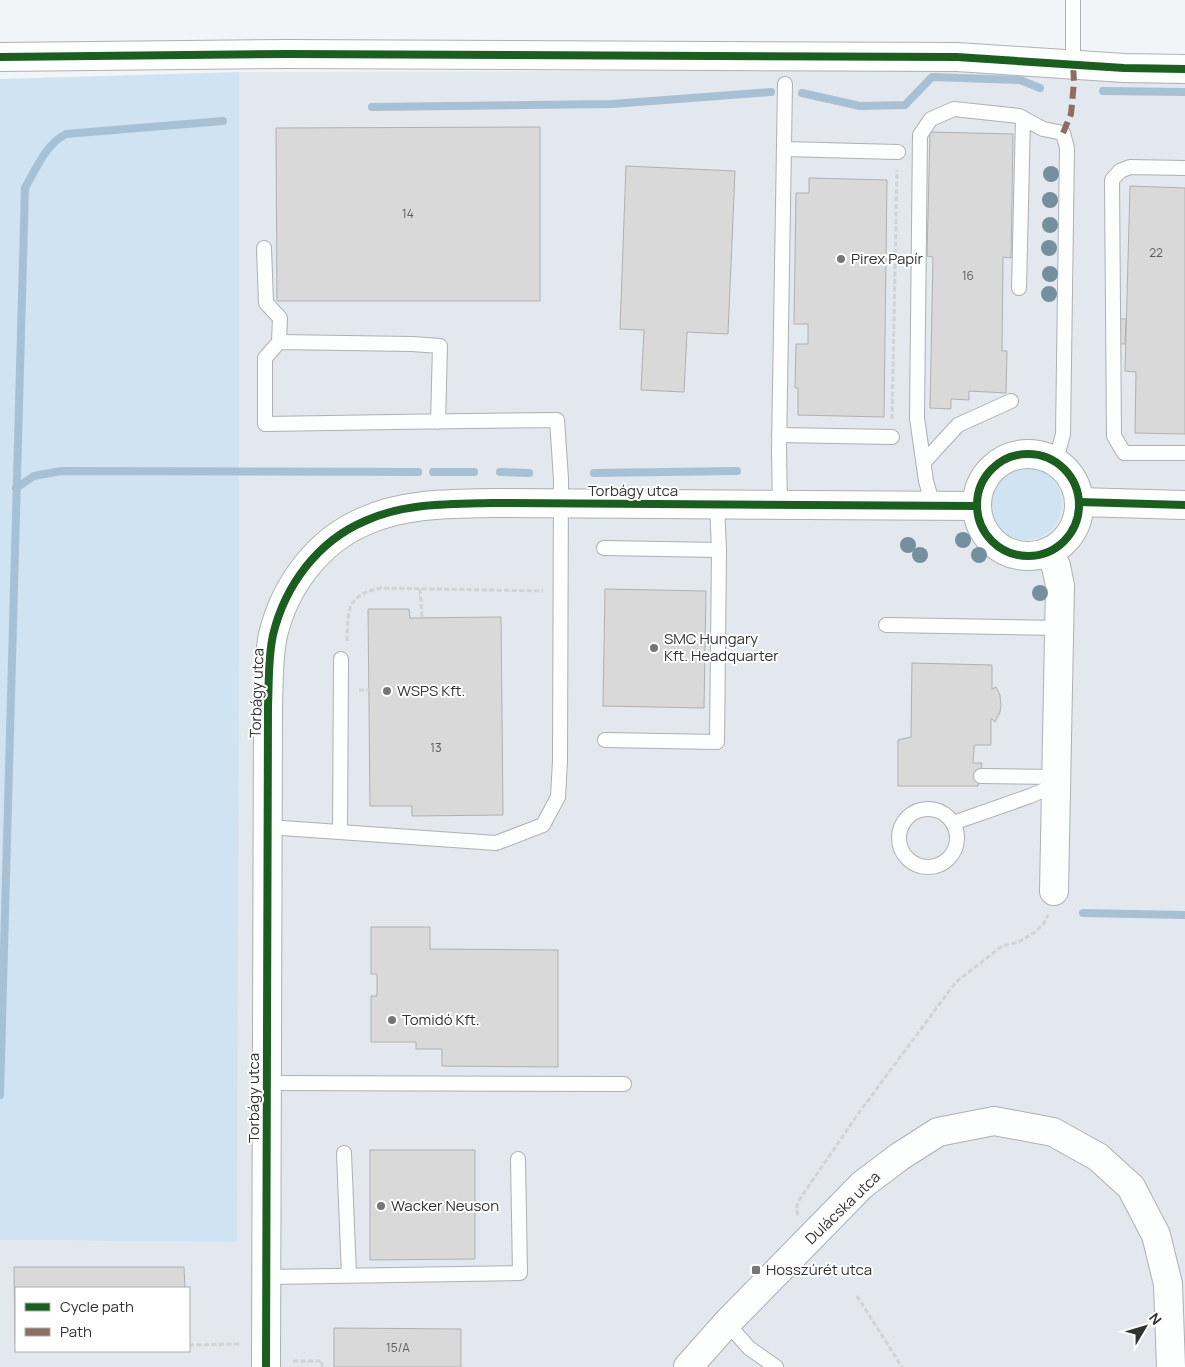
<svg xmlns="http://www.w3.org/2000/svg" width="1185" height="1367" font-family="Manrope,sans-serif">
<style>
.built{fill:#e2e8ee;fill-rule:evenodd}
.green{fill:#d0e3f2}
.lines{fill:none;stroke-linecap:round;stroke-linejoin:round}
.stream{stroke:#a8c0d3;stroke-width:8}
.building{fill:#d9d9da;stroke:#b0b0b1}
.service-casing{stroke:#aeb0b2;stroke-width:16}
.minor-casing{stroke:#aeb0b2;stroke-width:30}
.path{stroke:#d2d3d3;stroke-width:3;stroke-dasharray:5 2.5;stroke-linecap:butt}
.service{stroke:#fdfefe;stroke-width:14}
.minor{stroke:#fdfefe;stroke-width:28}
.quiet{stroke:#8d6e63;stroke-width:6;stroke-dasharray:12 6;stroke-linecap:butt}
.cycleway-casing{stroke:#fff;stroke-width:11}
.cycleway{stroke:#1b5e20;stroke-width:8}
.tree{fill:#758f9e}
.poi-dot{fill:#747678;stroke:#fff;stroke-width:2}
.labels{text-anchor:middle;stroke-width:4;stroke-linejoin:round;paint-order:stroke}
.number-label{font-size:12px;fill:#5a5c5d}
.poi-label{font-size:15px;fill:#303233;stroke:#fff;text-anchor:start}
.street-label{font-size:15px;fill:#303233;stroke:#fff}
</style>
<rect width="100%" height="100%" fill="#f2f5f7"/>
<path class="built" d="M1070,70L1185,75V1367H0V1240L236,1242L239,641V72ZM16,1288H189V1351H16Z"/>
<g class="green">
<path d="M239,72V641L237,1242L0,1240V79Z"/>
<circle cx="1026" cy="504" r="36"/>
</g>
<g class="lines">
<g class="stream">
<path d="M1103,91L1185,92"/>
<path d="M802,93L860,106L905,105L932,77L1020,80L1040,88"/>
<path d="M372,107L612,104L771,92"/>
<path d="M433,472H474"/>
<path d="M500,472L529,473"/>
<path d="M594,473L737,471"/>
<path d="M16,488L34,476L61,471L418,472"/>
<path d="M1083,913L1185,915"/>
<path d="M0,1095L25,188C36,169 46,144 66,134L223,121"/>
</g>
</g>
<g class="building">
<path d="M540,127V301H277L276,128Z"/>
<path d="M930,132L1013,134L1011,258L1003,257L1002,351H1007L1006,393L969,391V400L951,399V409L930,408L933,257L927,256Z"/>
<path d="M626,166L735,171L728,334L687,332L684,392L641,390L644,330L620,329Z"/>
<path d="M809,178L887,180L884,417L798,415V388H795L796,344H808V324H794L796,193H809Z"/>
<path d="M1130,186L1185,188V434L1135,433L1136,372L1125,371Z"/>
<path d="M1108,318L1126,319L1125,344L1107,343Z"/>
<path d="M605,589L706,591L704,708L603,706Z"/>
<path d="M368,609H409L410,618L501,617L503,815L412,816V806H370Z"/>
<path d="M912,663L992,665V689L996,687L1000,695L1001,706L1000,712L995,722L991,718V745H975L974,747L973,763H982L978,786H898V740L911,737Z"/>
<path d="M371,927H430V949L558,950V1067L442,1066V1049H416V1042H371V996H377V974H371Z"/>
<path d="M370,1150H475V1259L370,1260Z"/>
<path d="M14,1267H184L185,1288H16V1344H15Z"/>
<path d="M334,1328L461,1329V1367H334Z"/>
</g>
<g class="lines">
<g class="service-casing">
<g id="service">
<path d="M1073,64V0"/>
<path d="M784,149L898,152"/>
<path d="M1185,168L1130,167L1120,171L1112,180L1114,436L1124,453H1185"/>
<path d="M264,248L266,303L280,318L279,342"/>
<path d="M1019,288L1023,118"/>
<path d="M779,435L892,437"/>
<path d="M924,462L958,425L1011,401"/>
<path d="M780,505L779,450L785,84"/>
<path d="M933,506L926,481L917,418L920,135L931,119L954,109L1019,116L1043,129L1063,133L1067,148L1063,434L1059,449L1052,460"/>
<path d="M604,548L719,550"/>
<path d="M886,625L1059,628"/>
<path d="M605,740L717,742L719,550L717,505"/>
<path d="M981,776L1056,777"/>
<circle cx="928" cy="838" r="29"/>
<path d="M953,823L1030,796L1056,785"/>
<path d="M268,827L496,843L543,825L558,797L560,761L561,479L557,420C460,421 362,422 265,424V358L279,342L412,344L440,346L438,422"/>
<path d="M340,831L341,659"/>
<path d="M267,1083L624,1084"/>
<path d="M344,1153L349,1275"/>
<path d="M267,1277L520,1273L518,1159"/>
<path d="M727,1323L749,1348L776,1367"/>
</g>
</g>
<g class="minor-casing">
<g id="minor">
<path d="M0,57L287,54L957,57L1124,68L1185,69"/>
<circle cx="1028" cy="505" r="51"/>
<path d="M1079,502L1185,505"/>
<path d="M1048,552L1056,566L1060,586L1054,891"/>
<path d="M266,1367L268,706C269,683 268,658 273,635C285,585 318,541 365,521C404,503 450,504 492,503L977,506"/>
<path d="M688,1367L727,1323L862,1185L899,1157L938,1132L994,1121L1053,1132L1098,1157L1131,1187L1156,1235L1168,1284L1171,1367"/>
</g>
</g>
<g class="path">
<path d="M892,419L897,170"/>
<path d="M420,589L422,618"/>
<path d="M347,641C348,610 346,595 381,588L543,591"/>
<path d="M359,690H369"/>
<path d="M798,1215L796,1209L799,1200L858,1114L956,982L1002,946L1019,942L1035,932L1044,923L1048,915"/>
<path d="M857,1296L902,1367"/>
<path d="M189,1345L239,1344"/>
<path d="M293,1361H322V1367"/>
</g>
<use href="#service" class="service"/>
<use href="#minor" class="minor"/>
<path class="quiet" d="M1063,133L1071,114L1074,82L1073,64"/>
<g class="cycleway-casing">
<g id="cycleway">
<path d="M0,57L287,54L957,57L1124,68L1185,69"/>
<circle cx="1028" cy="505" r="51"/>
<path d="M1079,502L1185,505"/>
<path d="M266,1367L268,706C269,683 268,658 273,635C285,585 318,541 365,521C404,503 450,504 492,503L977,506"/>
</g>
</g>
<use href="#cycleway" class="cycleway"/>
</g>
<g class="tree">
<circle cx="1051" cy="174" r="8"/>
<circle cx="1050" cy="200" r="8"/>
<circle cx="1050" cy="225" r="8"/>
<circle cx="1049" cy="248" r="8"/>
<circle cx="1050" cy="274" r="8"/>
<circle cx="1049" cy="294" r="8"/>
<circle cx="963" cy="540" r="8"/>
<circle cx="908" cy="545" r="8"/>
<circle cx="920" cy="555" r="8"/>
<circle cx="979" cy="555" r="8"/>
<circle cx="1040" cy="593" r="8"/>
</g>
<g class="poi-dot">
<circle cx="841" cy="259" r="5"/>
<circle cx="654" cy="648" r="5"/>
<circle cx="387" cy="691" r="5"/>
<circle cx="392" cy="1020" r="5"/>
<circle cx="381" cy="1206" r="5"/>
<rect x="751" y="1265" width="10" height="10" rx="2.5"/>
</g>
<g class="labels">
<g class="number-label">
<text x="408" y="218">14</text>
<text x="1156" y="257">22</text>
<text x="968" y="280">16</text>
<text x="436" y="752">13</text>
<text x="398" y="1352">15/A</text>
</g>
<g class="poi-label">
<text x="851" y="264">Pirex Papír</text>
<text x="664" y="644">SMC Hungary<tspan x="664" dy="17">Kft. Headquarter</tspan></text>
<text x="397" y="696">WSPS Kft.</text>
<text x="402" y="1025">Tomidó Kft.</text>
<text x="391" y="1211">Wacker Neuson</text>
<text x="766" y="1275">Hosszúrét utca</text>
</g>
<g class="street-label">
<text x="633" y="496">Torbágy utca</text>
<text transform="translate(257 693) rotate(-88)" y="5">Torbágy utca</text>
<text transform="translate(254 1098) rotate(-90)" y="5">Torbágy utca</text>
<text transform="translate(843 1208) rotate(-44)" y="5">Dulácska utca</text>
</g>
</g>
<rect x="15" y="1287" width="175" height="65" fill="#ffffff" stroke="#acadad"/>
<rect x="25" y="1303" width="25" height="8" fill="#1b5e20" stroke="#acadad"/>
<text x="60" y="1312" font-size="15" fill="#303233">Cycle path</text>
<rect x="25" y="1328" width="25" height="8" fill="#8d6e63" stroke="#acadad"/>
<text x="60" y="1337" font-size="15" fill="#303233">Path</text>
<g transform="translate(1145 1327) rotate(52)" stroke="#ffffff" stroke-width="4" paint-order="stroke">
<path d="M0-4L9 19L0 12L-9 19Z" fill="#303233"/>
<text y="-8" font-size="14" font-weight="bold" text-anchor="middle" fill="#303233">N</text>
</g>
</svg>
